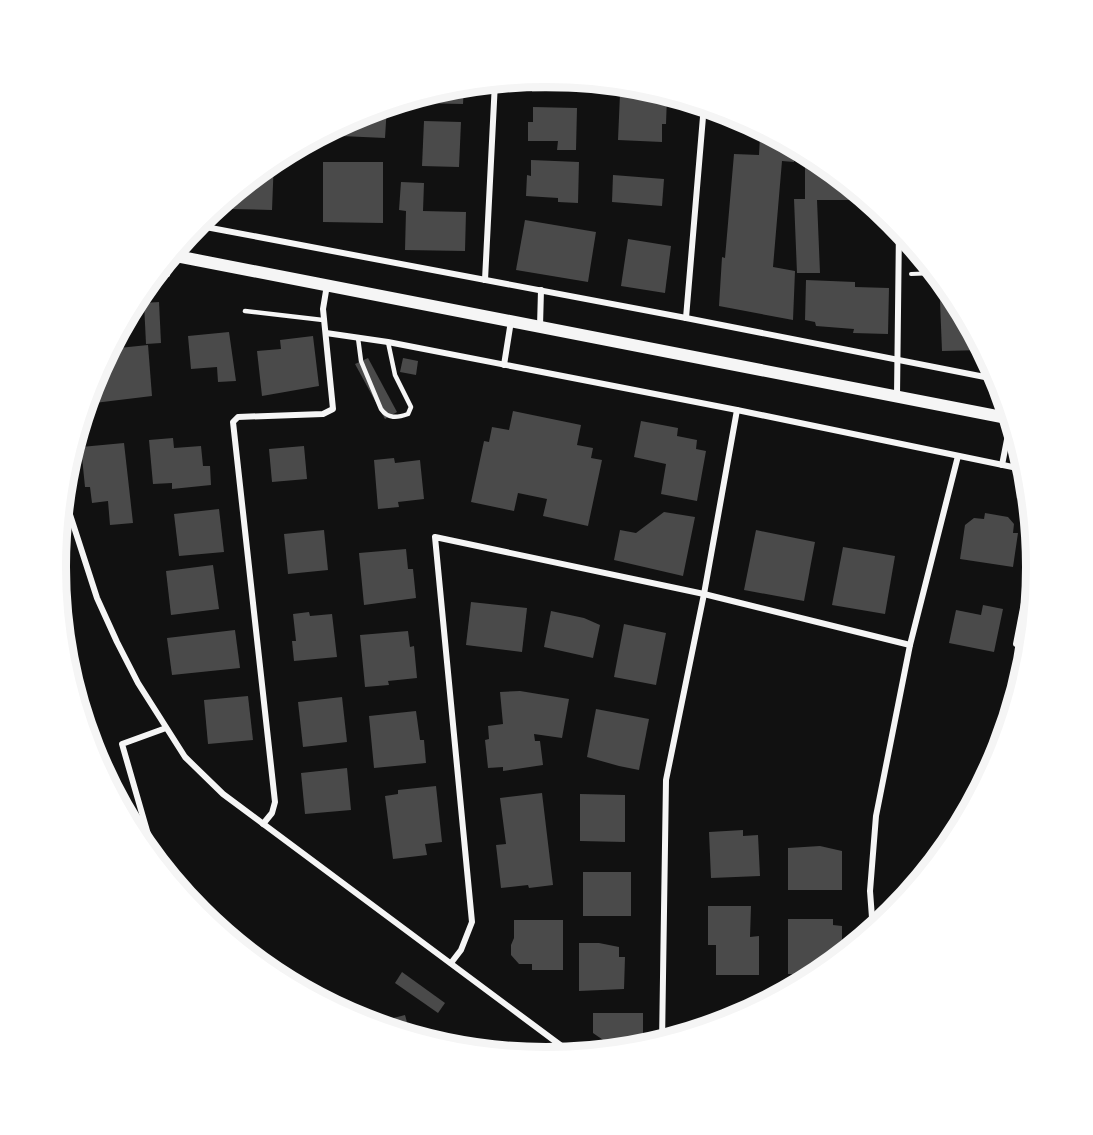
<svg xmlns="http://www.w3.org/2000/svg" width="1093" height="1135" font-family="Rubik,sans-serif">
<style>
.building{fill:#4a4a4a}
.lines{fill:none;stroke-linecap:round;stroke-linejoin:round}
.path{stroke:#f5f5f5;stroke-width:4}
.service{stroke:#f5f5f5;stroke-width:4.5}
.minor{stroke:#f5f5f5;stroke-width:6}
.secondary{stroke:#f5f5f5;stroke-width:12}
.rim{fill:none;stroke:#f5f5f5;stroke-width:8}
</style>
<rect width="100%" height="100%" fill="#111"/>
<g class="building">
<path d="M547,77L579,80V92H532L533,78Z"/>
<path d="M464,85L463,104L415,103V97L451,86Z"/>
<path d="M620,94L667,96L666,124H662V142L618,140Z"/>
<path d="M387,105L385,138L319,135L359,114Z"/>
<path d="M533,107L577,108L576,150H557L558,141H528V122H533Z"/>
<path d="M738,116L757,126H738Z"/>
<path d="M424,121L461,122L459,167L422,166Z"/>
<path d="M760,136H776L796,147L794,162L782,161L773,267L795,271L793,320L719,306L722,257L725,258L734,154L759,155Z"/>
<path d="M812,155L868,200H817L820,273H797L794,199H805V156Z"/>
<path d="M274,159L272,210L231,209V198H226Z"/>
<path d="M531,160L579,162L578,203L558,202V198L526,196L527,175L531,176Z"/>
<path d="M323,162H383V223L323,222Z"/>
<path d="M613,175L664,179L662,206L612,202Z"/>
<path d="M401,182L424,183L423,211L466,212L465,251L405,250L406,211L399,210Z"/>
<path d="M525,220L596,232L588,282L516,270Z"/>
<path d="M628,239L671,246L665,293L621,286Z"/>
<path d="M939,276L955,295L984,350L942,351Z"/>
<path d="M806,280L855,282V287L889,288L888,334L853,333L854,329L816,326L815,322L805,320Z"/>
<path d="M159,302L161,343L146,344L144,303Z"/>
<path d="M229,332L236,381L218,382L217,367L191,369L188,336Z"/>
<path d="M313,336L319,386L262,396L257,351L281,349L280,340Z"/>
<path d="M148,345L152,396L86,404L93,379L109,349Z"/>
<path d="M368,358L397,412L385,419L355,364Z"/>
<path d="M403,358L418,361L416,375L400,372Z"/>
<path d="M513,411L581,425L577,445L593,448L591,458L602,460L588,526L543,516L547,499L518,493L514,511L471,502L484,441L489,442L492,427L509,430Z"/>
<path d="M641,421L678,428L677,436L697,440L696,449L706,451L697,501L661,494L666,464L634,457Z"/>
<path d="M173,438L174,448L201,446L203,466H210L211,485L172,489V483L153,484L149,440Z"/>
<path d="M124,443L133,523L110,525L108,501L92,503L90,487H85L81,447Z"/>
<path d="M304,446L307,479L272,482L269,449Z"/>
<path d="M394,458L395,463L420,460L424,499L398,502L399,507L378,509L374,460Z"/>
<path d="M219,509L224,552L179,556L174,514Z"/>
<path d="M664,512L695,517L683,576L614,560L620,530L636,533Z"/>
<path d="M985,513L1008,517L1014,524L1013,533H1018L1013,567L960,559L965,525L974,518L984,519Z"/>
<path d="M324,530L328,570L288,574L284,534Z"/>
<path d="M756,530L815,542L804,601L744,590Z"/>
<path d="M843,547L895,556L885,614L832,605Z"/>
<path d="M406,549L408,569H413L416,598L364,605L359,553Z"/>
<path d="M213,565L219,609L171,615L166,571Z"/>
<path d="M471,602L527,608L522,652L466,645Z"/>
<path d="M983,605L1003,609L994,652L949,643L956,610L981,615Z"/>
<path d="M551,611L584,618L600,625L593,658L544,647Z"/>
<path d="M309,612L310,616L332,614L337,657L294,661L292,641H296L293,614Z"/>
<path d="M62,618L95,756H93L65,663Z"/>
<path d="M624,624L666,633L656,685L614,677Z"/>
<path d="M235,630L240,668L172,675L167,638Z"/>
<path d="M408,631L410,647L414,646L417,678L388,681L389,685L365,687L360,635Z"/>
<path d="M520,691L569,699L562,738L534,734L535,741H540L543,765L503,771V767L488,768L485,740L489,739L488,726L503,724L500,692Z"/>
<path d="M248,696L253,740L208,744L204,700Z"/>
<path d="M342,697L347,742L303,747L298,702Z"/>
<path d="M596,709L649,719L639,770L619,766L587,757Z"/>
<path d="M416,711L420,740H424L426,763L374,768L369,716Z"/>
<path d="M347,768L351,810L305,814L301,773Z"/>
<path d="M436,786L442,842L425,844L427,855L393,859L385,796L398,794V790Z"/>
<path d="M542,793L553,885L529,888L528,885L501,888L496,845L506,844L500,798Z"/>
<path d="M580,794L625,795V842L580,841Z"/>
<path d="M743,830V836L758,835L760,876L711,878L709,832Z"/>
<path d="M820,846L842,851V890H788V848Z"/>
<rect x="583" y="872" width="48" height="44"/>
<path d="M708,906H751L750,937L759,936V975H716V945H708Z"/>
<path d="M788,919H833V925L842,926V957L820,975L788,974Z"/>
<path d="M514,920H563V970H532V964H519L511,955V945L514,938Z"/>
<path d="M579,943H599L619,947V957H625L624,989L579,991Z"/>
<path d="M402,972L445,1003L438,1013L395,983Z"/>
<path d="M593,1013H643V1049L619,1051L593,1033Z"/>
<path d="M405,1015L411,1037L385,1029L382,1021Z"/>
</g>
<g class="lines">
<g class="path">
<path d="M156,273L168,275"/>
<path d="M911,274L937,273"/>
</g>
<g class="service">
<path d="M245,311L323,320"/>
<path d="M358,338L361,361L381,409C388,419 397,418 408,414L411,407L395,375L388,342"/>
</g>
<g class="minor">
<path d="M195,225L686,318L1000,380"/>
<path d="M485,280L495,82"/>
<path d="M686,318L704,105"/>
<path d="M540,326L541,290"/>
<path d="M326,333L388,342L737,410L1027,470"/>
<path d="M504,365L511,321"/>
<path d="M897,396L899,227"/>
<path d="M1002,465L1011,419"/>
<path d="M63,493L97,598L117,642L138,683L185,757L223,794L575,1056"/>
<path d="M1030,646L1016,644L1035,546"/>
<path d="M263,824L272,813L275,802L233,422L238,417L323,414L333,409L323,309L327,285"/>
<path d="M156,862L122,744L166,728"/>
<path d="M873,931L870,891L876,816L910,645L958,456"/>
<path d="M451,963L461,950L472,922L435,537L704,594L910,645"/>
<path d="M662,1043L666,780L704,594L737,410"/>
</g>
<path class="secondary" d="M171,255L1012,419"/>
</g>
<path d="M0 0H1093V1135H0ZM66 567a480 480 0 1 1 960 0a480 480 0 1 1-960 0Z" fill="#fff" fill-rule="evenodd"/>
<path class="rim" d="M66 567a480 480 0 1 1 960 0a480 480 0 1 1-960 0Z"/>
</svg>
